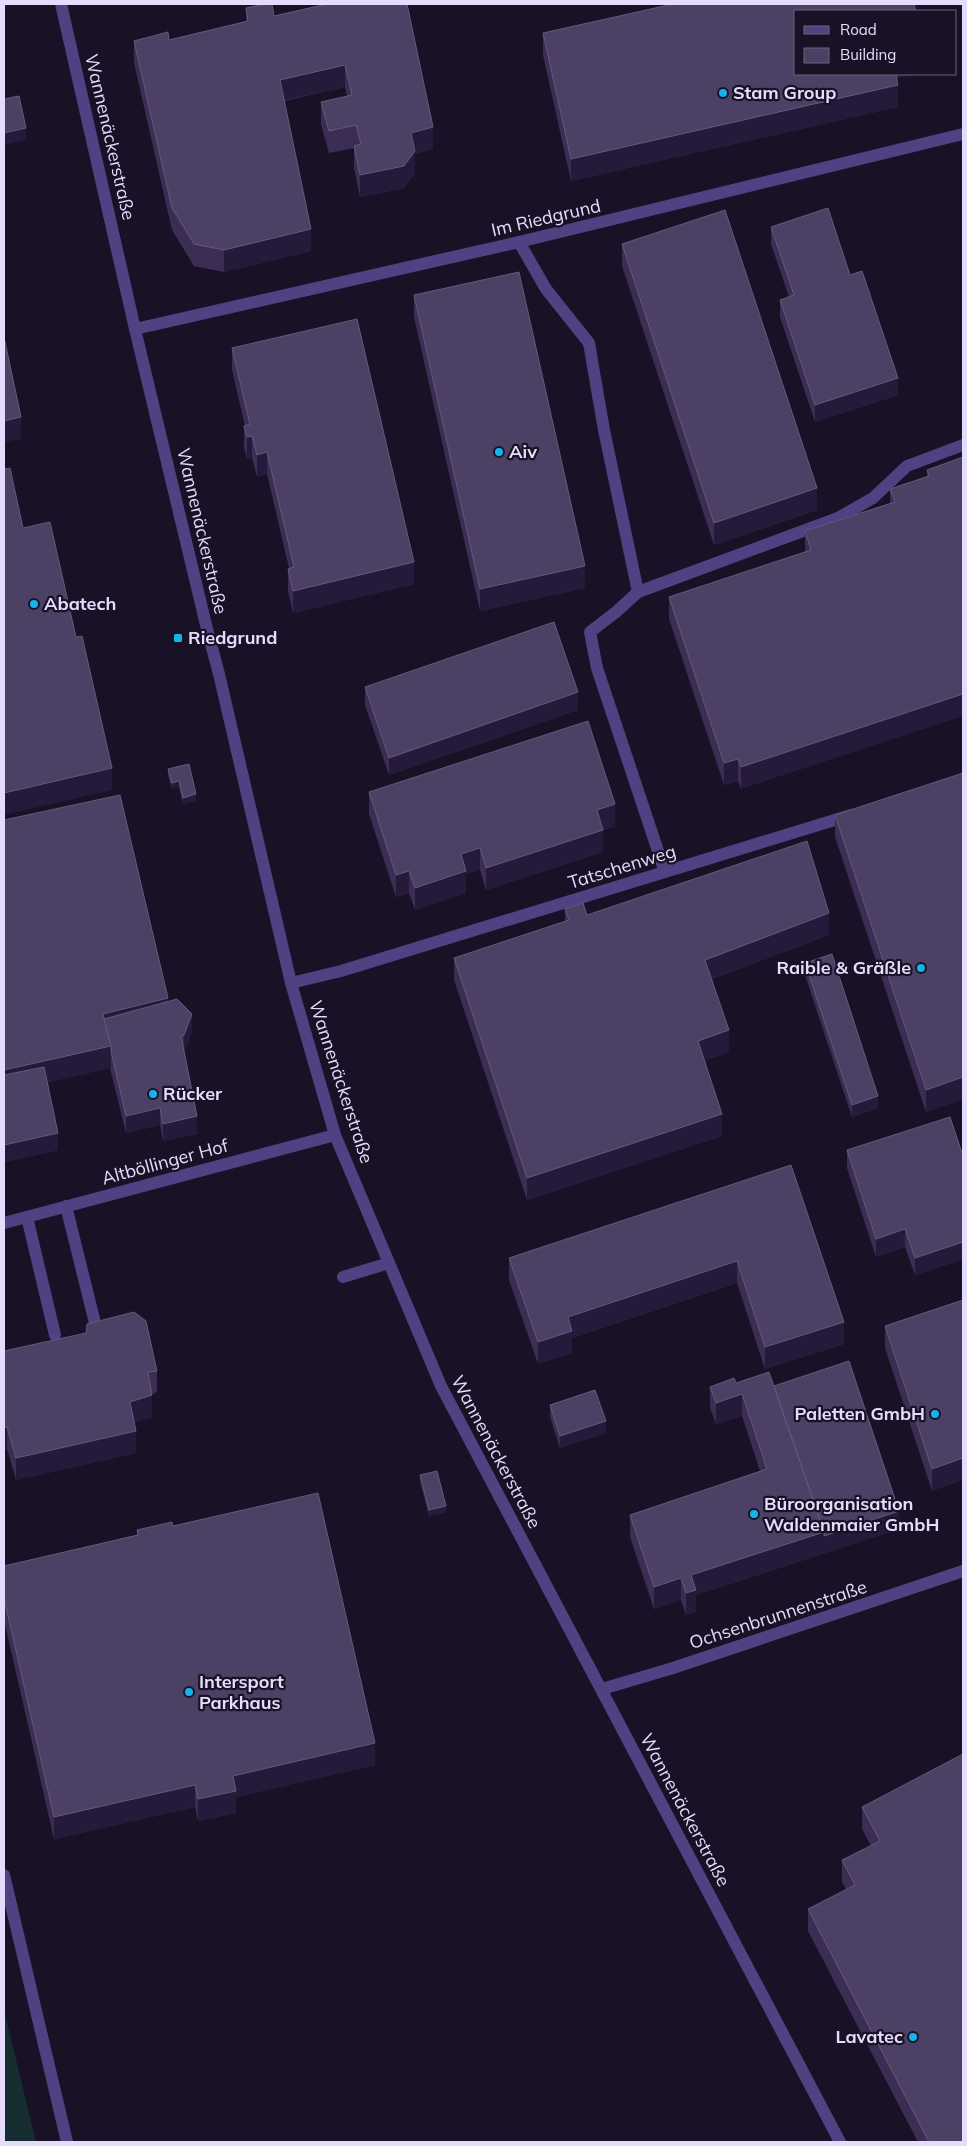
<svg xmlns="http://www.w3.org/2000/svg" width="967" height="2146" font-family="Mulish,sans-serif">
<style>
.green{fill:#152d30}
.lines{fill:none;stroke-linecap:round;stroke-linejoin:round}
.service{stroke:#4f4182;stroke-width:12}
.minor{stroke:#4f4182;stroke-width:12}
.tertiary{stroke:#4f4182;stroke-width:12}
.wall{fill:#3b2d53}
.shaded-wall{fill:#261a3a}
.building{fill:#4d4065;stroke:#65587d}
.poi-dot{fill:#17b1ec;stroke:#191227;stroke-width:2}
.labels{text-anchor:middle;stroke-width:4.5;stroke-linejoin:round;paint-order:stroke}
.poi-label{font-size:18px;font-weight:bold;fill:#e5dbfc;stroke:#191227;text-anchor:start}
.street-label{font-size:18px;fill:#e5dbfc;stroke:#191227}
</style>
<rect width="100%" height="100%" fill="#191227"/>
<path class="green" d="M4,2010L36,2142H4Z"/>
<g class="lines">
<g class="service">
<path d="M519,242L546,289L589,343L604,430L638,592L616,612L590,632L597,668L665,872"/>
<path d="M638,592L838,518L873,498L907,466L963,445"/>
<path d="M66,1206L95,1323"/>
<path d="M27,1217L55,1335"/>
<path d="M343,1277L389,1263"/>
<path d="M4,1875L67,2142"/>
</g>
<g class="minor">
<path d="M135,329L519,242L963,134"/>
<path d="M291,983L341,971L851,815"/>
<path d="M4,1223L335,1135"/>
<path d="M602,1689L673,1668L963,1571"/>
</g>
<path class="tertiary" d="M61,4L135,329L207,629L219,674L291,983L335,1135L441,1386L840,2142"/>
</g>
<g class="wall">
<path d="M327,4L433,149L415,154V173L404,188L360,197L354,168V148L329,153L321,124V102L347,96L345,87L284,101L311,251L224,272L194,266L172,230L134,63V41L169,40L246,22V8L274,16Z"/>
<path d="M543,33L796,74H917L897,78L898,107L571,181L543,55Z"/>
<path d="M771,227L850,275L898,395L815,422L780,317V300L789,297L771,244Z"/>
<path d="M622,244L817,510L714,545L622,266Z"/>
<path d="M414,295L585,588L480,611L414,317Z"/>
<path d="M232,348L414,584L293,613L288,591V569L289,568L267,474L257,477L252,458L247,459L244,448V426H245L232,370Z"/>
<path d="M963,457L741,789L738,781L724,785L669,619V597L805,552V531L890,503V489L927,477V470Z"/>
<path d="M365,687L578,710L389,775L365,705Z"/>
<path d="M168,769L196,801L183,804L179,787L172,789L168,775Z"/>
<path d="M963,773V1099L926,1112L835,837V815Z"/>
<path d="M369,792L615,826L603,830V852L486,890L480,870L466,874V893L415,910L409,893L396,897L369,814Z"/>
<path d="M4,820L168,1002L192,1031L184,1053L197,1134L163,1141L160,1125L126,1133L110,1068L48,1082L58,1150L4,1162Z"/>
<path d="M565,909L587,915L829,935L712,979L729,1052L705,1060L722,1136L527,1200L454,980V958L565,922Z"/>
<path d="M805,963L878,1108L852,1117L805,975Z"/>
<path d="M847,1150L963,1156V1259L915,1275L905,1247L876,1257L847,1168Z"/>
<path d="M791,1165L844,1344L765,1369L737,1283L572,1338V1353L538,1364L509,1280V1258Z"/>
<path d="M963,1300L932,1491L885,1348V1326Z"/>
<path d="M4,1351L157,1371V1392L152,1394V1417L134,1422L136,1453L16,1480L7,1449Z"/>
<path d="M736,1383L774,1386L899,1529L696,1595V1612L686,1615L681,1600L654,1609L630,1537V1515L760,1471L742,1416L716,1424L710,1408V1387Z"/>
<path d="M550,1405L606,1433L560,1448L550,1417Z"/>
<path d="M420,1475L446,1512L429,1516L420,1481Z"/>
<path d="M173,1526L375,1765L236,1797V1813L198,1821L195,1807L54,1839L4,1620V1566L137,1535V1530Z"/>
<path d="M963,1754V2142H918L808,1931V1909L846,1889L842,1882V1860L871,1846L862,1829V1807Z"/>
</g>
<g class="shaded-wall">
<path d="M345,65V87L280,101V80Z"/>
<path d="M892,74H917L892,79Z"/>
<path d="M898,85V107L571,181V159Z"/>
<path d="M433,127V149L415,154V173L404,188L360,197V175L411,133Z"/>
<path d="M26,128V140L4,145V133Z"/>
<path d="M311,229V251L224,272V250Z"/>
<path d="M898,378V395L815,422V405Z"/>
<path d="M21,417V439L4,442V421Z"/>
<path d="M252,436V458L247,459V437Z"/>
<path d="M267,452V474L257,477V455Z"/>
<path d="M817,488V510L714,545V523Z"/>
<path d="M414,562V584L293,613V591Z"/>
<path d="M585,566V588L480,611V589Z"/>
<path d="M578,692V710L389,775V758Z"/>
<path d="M963,694V716L741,789V767Z"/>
<path d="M738,759V781L724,785V763Z"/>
<path d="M112,768V790L4,815V793Z"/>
<path d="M179,781V787L172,789V783Z"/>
<path d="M196,794V801L183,804V798Z"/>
<path d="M615,804V826L597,832V810Z"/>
<path d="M603,830V852L486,890V868Z"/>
<path d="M480,848V870L466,874V893L415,910V888L461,854Z"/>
<path d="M409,871V893L396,897V875Z"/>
<path d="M829,913V935L705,982V960Z"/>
<path d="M168,998V1020L107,1035L103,1014Z"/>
<path d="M192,1014V1031L184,1053V1035Z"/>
<path d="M729,1030V1052L698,1062V1041Z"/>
<path d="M111,1046V1068L4,1092V1070Z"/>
<path d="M963,1077V1099L926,1112V1090Z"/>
<path d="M878,1096V1108L852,1117V1105Z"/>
<path d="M160,1108V1125L126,1133V1116Z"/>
<path d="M722,1114V1136L527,1200V1178Z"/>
<path d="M197,1116V1134L163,1141V1124Z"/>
<path d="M58,1133V1150L4,1162V1145Z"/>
<path d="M905,1229V1247L876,1257V1239Z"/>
<path d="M963,1242V1259L915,1275V1258Z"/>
<path d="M737,1261V1283L572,1338V1353L538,1364V1342L568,1317Z"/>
<path d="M844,1322V1344L765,1369V1347Z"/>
<path d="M742,1394V1416L716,1424V1403Z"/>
<path d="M152,1395V1417L130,1424V1402Z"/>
<path d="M606,1421V1433L560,1448V1436Z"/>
<path d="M7,1427V1449L4,1450V1428Z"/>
<path d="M136,1431V1453L16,1480V1458Z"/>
<path d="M963,1458V1480L932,1491V1469Z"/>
<path d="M446,1506V1512L429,1516V1510Z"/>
<path d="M899,1511V1529L696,1595V1612L686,1615V1593L691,1575L824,1532Z"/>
<path d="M681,1578V1600L654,1609V1587Z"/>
<path d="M375,1743V1765L236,1797V1813L198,1821V1799L233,1776Z"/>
<path d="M195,1785V1807L54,1839V1817Z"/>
</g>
<g class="building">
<path d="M265,4H272L274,16L327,4H407L433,127L411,133L415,151L404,166L360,175L354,146L361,144L356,125L329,131L321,102L352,95L345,65L280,80L311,229L224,250L194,244L172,208L134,41L168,32L169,40L248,21L246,8Z"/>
<path d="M673,4H914L916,11H796V74H896L898,85L571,159L543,33Z"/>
<path d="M19,96L26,128L4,133V99Z"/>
<path d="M828,208L850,275L862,271L898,378L815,405L780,300L794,295L771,227Z"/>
<path d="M725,210L817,488L714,523L622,244Z"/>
<path d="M519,272L585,566L480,589L414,295Z"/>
<path d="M357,319L414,562L293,591L288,569L294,567L267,452L257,455L252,436L247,437L244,426L250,424L232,348Z"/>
<path d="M4,337L21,417L4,421Z"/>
<path d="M963,457V694L741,767L738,759L724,763L669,597L811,550L805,531L895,502L890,489L929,476L927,470Z"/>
<path d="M10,468L23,528L50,522L76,637L82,636L112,768L4,793V469Z"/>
<path d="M554,622L578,692L389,758L365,687Z"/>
<path d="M588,721L615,804L597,810L603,830L486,868L480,848L461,854L466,871L415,888L409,871L396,875L369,792Z"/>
<path d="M189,764L196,794L183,798L179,781L172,783L168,769Z"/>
<path d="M963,773V1077L926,1090L835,815Z"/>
<path d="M120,795L168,998L103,1014L111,1046L4,1070V820Z"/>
<path d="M807,841L829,913L705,960L729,1030L698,1041L722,1114L527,1178L454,958L569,920L565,909L583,903L587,915Z"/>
<path d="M832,954L878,1096L852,1105L805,963Z"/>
<path d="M177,999L192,1014L184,1035L181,1036L197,1116L163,1124L160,1108L126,1116L111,1051V1046L104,1019Z"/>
<path d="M44,1067L58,1133L4,1145V1075Z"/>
<path d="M950,1117L963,1156V1242L915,1258L905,1229L876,1239L847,1150Z"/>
<path d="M791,1165L844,1322L765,1347L737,1261L568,1317L572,1331L538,1342L509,1258Z"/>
<path d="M963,1300V1458L932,1469L885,1326Z"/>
<path d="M134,1312L146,1321L157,1371L148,1372L152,1395L130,1402L136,1431L16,1458L7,1427L4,1428V1351L86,1333L87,1324Z"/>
<path d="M849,1361L899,1511L824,1536V1532L774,1386Z"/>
<path d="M769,1372L824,1532L691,1575L696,1590L686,1593L681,1578L654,1587L630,1515L767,1469L742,1394L716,1403L710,1387L734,1378L736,1383Z"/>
<path d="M595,1390L606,1421L560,1436L550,1405Z"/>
<path d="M437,1471L446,1506L429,1510L420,1475Z"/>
<path d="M318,1493L375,1743L233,1776L236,1791L198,1799L195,1785L54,1817L4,1598V1566L138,1535L137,1530L172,1522L173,1526Z"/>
<path d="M963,1754V2142H929L808,1909L855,1885L842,1860L880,1841L862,1807Z"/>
</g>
<g class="poi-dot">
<circle cx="723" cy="93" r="5"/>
<circle cx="499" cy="452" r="5"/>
<circle cx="34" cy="604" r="5"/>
<rect x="173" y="633" width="10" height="10" rx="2.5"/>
<circle cx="921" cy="968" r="5"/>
<circle cx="153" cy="1094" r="5"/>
<circle cx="935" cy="1414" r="5"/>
<circle cx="754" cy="1514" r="5"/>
<circle cx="189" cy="1692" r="5"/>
<circle cx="913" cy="2037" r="5"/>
</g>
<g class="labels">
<g class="poi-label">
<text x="733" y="99">Stam Group</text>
<text x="509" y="458">Aiv</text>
<text x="44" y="610">Abatech</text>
<text x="188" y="644">Riedgrund</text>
<text x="911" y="974" text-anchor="end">Raible &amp; Gräßle</text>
<text x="163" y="1100">Rücker</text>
<text x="925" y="1420" text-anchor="end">Paletten GmbH</text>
<text x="764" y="1510">Büroorganisation<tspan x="764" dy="21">Waldenmaier GmbH</tspan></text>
<text x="199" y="1688">Intersport<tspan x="199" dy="21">Parkhaus</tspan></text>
<text x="903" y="2043" text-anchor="end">Lavatec</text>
</g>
<g class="street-label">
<text transform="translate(110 137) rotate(77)" y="6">Wannenäckerstraße</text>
<text transform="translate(546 218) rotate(-13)" y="6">Im Riedgrund</text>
<text transform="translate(202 531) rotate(77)" y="6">Wannenäckerstraße</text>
<text transform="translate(622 867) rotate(-17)" y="6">Tatschenweg</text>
<text transform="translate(341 1082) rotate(72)" y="6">Wannenäckerstraße</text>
<text transform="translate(165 1162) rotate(-15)" y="6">Altböllinger Hof</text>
<text transform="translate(496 1452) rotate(62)" y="6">Wannenäckerstraße</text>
<text transform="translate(778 1615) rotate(-18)" y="6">Ochsenbrunnenstraße</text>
<text transform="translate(685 1810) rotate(62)" y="6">Wannenäckerstraße</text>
</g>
</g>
<rect width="967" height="2146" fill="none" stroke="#e5dbfc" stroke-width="10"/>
<rect x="794" y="10" width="162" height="65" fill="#191227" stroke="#6b627c"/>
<rect x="804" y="26" width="25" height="8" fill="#4f4182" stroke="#6b627c"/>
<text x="840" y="35" font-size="15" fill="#e5dbfc">Road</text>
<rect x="804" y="48" width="25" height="15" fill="#4d4065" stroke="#6b627c"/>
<text x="840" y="60" font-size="15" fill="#e5dbfc">Building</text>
</svg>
